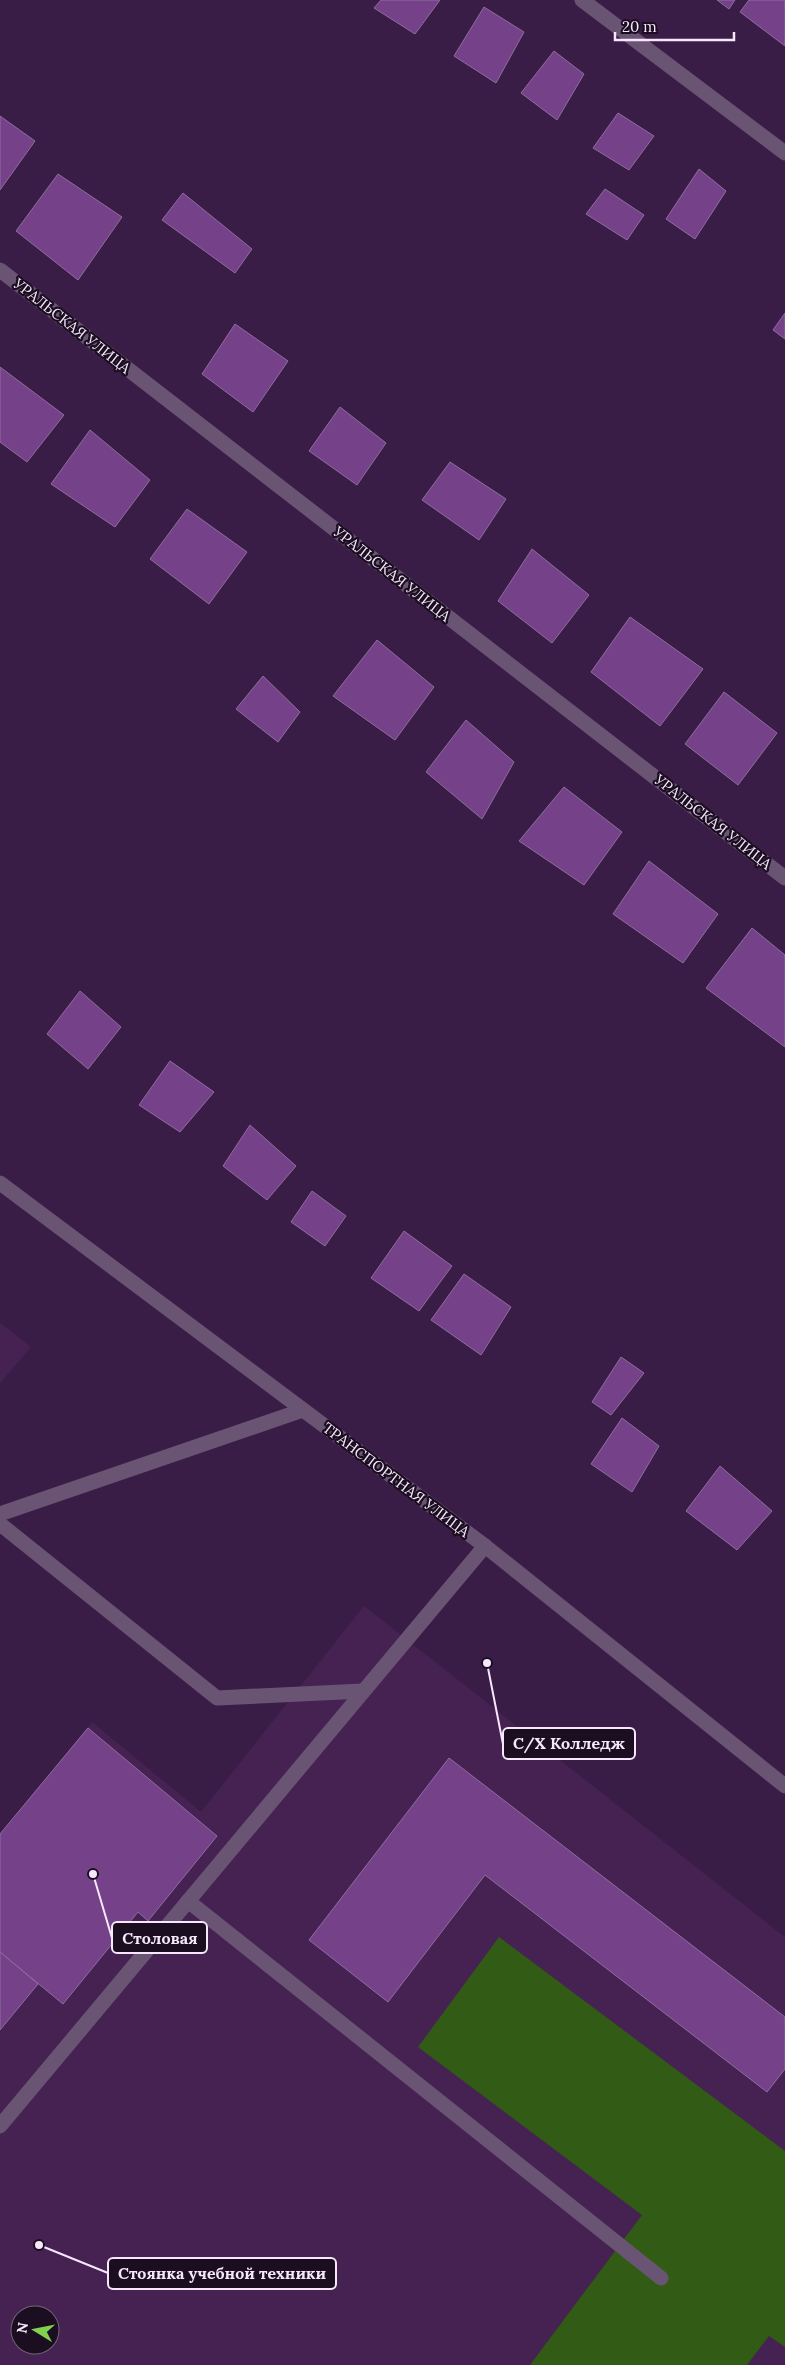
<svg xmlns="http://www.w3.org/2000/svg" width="785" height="2365" font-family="Lora,serif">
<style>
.built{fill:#452252;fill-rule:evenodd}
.green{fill:#325b16}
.building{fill:#75428a;stroke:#8e6d9d}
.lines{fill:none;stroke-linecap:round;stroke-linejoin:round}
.lane{stroke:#6a5473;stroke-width:15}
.street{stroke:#6a5473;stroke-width:15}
.labels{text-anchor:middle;stroke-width:4.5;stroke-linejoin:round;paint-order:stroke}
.street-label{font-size:15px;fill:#f6e7fc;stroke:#1b0e20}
.leader{fill:none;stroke:#f6e7fc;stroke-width:2}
.callout-dot{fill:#f6e7fc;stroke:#1b0e20;stroke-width:2}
.callout{fill:#1b0e20;stroke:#f6e7fc;stroke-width:2}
.callout-label{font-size:16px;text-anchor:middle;font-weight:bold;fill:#f6e7fc}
</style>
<rect width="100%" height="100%" fill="#3a1d46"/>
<g class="built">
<path d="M0,1323L31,1347L0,1383Z"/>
<path d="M364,1606L785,1937V2365H0V1834L92,1722L201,1812ZM20,2315H50V2345H20Z"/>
</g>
<path class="green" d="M499,1937L785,2151V2347L769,2336L747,2365H530L642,2215L418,2047Z"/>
<g class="building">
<path d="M381,0H440L415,34L374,8Z"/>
<path d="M717,0H735L729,9Z"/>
<path d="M749,0H785V46L740,12Z"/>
<path d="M484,7L524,32L496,83L454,56Z"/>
<path d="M554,51L584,74L557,120L521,93Z"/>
<path d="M618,113L654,136L629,170L593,148Z"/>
<path d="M0,116L35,141L0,190Z"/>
<path d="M699,169L726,191L695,239L666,219Z"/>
<path d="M58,174L122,217L78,280L16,231Z"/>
<path d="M605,189L644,215L627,240L586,214Z"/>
<path d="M183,193L252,249L235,273L162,220Z"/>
<path d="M785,313V339L773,330Z"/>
<path d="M235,324L288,361L253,412L202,374Z"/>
<path d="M0,367L64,415L27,462L0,442Z"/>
<path d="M340,407L386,443L357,485L309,451Z"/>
<path d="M90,430L150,480L115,527L51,484Z"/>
<path d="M450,462L506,499L479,540L422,500Z"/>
<path d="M187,509L247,552L209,604L150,559Z"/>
<path d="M532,549L589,595L552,643L498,601Z"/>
<path d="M630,617L703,669L660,726L591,672Z"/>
<path d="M377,640L434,687L395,740L333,696Z"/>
<path d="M263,676L300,712L278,742L236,709Z"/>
<path d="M724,692L777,733L738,785L685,744Z"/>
<path d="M466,720L514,762L482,819L426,772Z"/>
<path d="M564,787L622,832L584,885L519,841Z"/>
<path d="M649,861L718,914L683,963L613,914Z"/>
<path d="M752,928L785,955V1047L706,988Z"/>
<path d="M80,991L121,1027L88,1069L47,1034Z"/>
<path d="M170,1061L214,1092L180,1132L139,1105Z"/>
<path d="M250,1125L296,1166L267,1200L223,1166Z"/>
<path d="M312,1191L346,1216L325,1246L291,1222Z"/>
<path d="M404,1231L452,1266L419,1311L371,1278Z"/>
<path d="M464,1274L511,1307L481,1355L431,1320Z"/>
<path d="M621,1357L644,1373L611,1415L592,1402Z"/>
<path d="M622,1418L659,1446L632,1492L591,1464Z"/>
<path d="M720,1466L772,1511L737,1550L686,1511Z"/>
<path d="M88,1728L217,1836L148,1921L138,1912L63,2004L0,1952V1834Z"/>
<path d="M449,1758L785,2017V2069L767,2092L485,1875L388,2002L309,1940Z"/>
<path d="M0,1952L38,1984L0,2030Z"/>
</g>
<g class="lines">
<g class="lane">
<path d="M0,1514L303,1410"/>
<path d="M0,1524L217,1698L363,1691"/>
<path d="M188,1901L661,2278"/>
</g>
<g class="street">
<path d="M582,0L785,153"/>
<path d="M0,270L785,878"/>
<path d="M0,1183L485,1546L785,1786"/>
<path d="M0,2126L485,1546"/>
</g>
</g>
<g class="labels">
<g class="street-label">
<text transform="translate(72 326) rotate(38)" y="5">УРАЛЬСКАЯ УЛИЦА</text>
<text transform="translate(392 574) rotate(38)" y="5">УРАЛЬСКАЯ УЛИЦА</text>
<text transform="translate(713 822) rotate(38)" y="5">УРАЛЬСКАЯ УЛИЦА</text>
<text transform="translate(396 1480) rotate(37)" y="5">ТРАНСПОРТНАЯ УЛИЦА</text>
</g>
</g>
<path class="leader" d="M487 1663L503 1744M93 1874L112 1938M39 2245L108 2273"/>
<g class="callout-dot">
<circle cx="487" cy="1663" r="5"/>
<circle cx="93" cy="1874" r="5"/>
<circle cx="39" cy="2245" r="5"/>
</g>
<g class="callout">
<rect x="503" y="1728" width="132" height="31" rx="5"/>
<rect x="112" y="1922" width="95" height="31" rx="5"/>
<rect x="108" y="2258" width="228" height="31" rx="5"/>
</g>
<g class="callout-label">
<text x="569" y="1749">С/Х Колледж</text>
<text x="160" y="1944">Столовая</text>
<text x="222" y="2279">Стоянка учебной техники</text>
</g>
<g transform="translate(35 2330) rotate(280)"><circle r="24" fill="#1b0e20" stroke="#736578"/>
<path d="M0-4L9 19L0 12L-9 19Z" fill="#81d050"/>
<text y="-8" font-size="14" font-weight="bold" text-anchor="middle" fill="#f6e7fc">N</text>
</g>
<path d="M615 32v8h119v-8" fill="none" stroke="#f6e7fc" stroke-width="2.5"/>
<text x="622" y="32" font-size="15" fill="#f6e7fc" stroke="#1b0e20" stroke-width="4" paint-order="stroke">20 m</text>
</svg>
